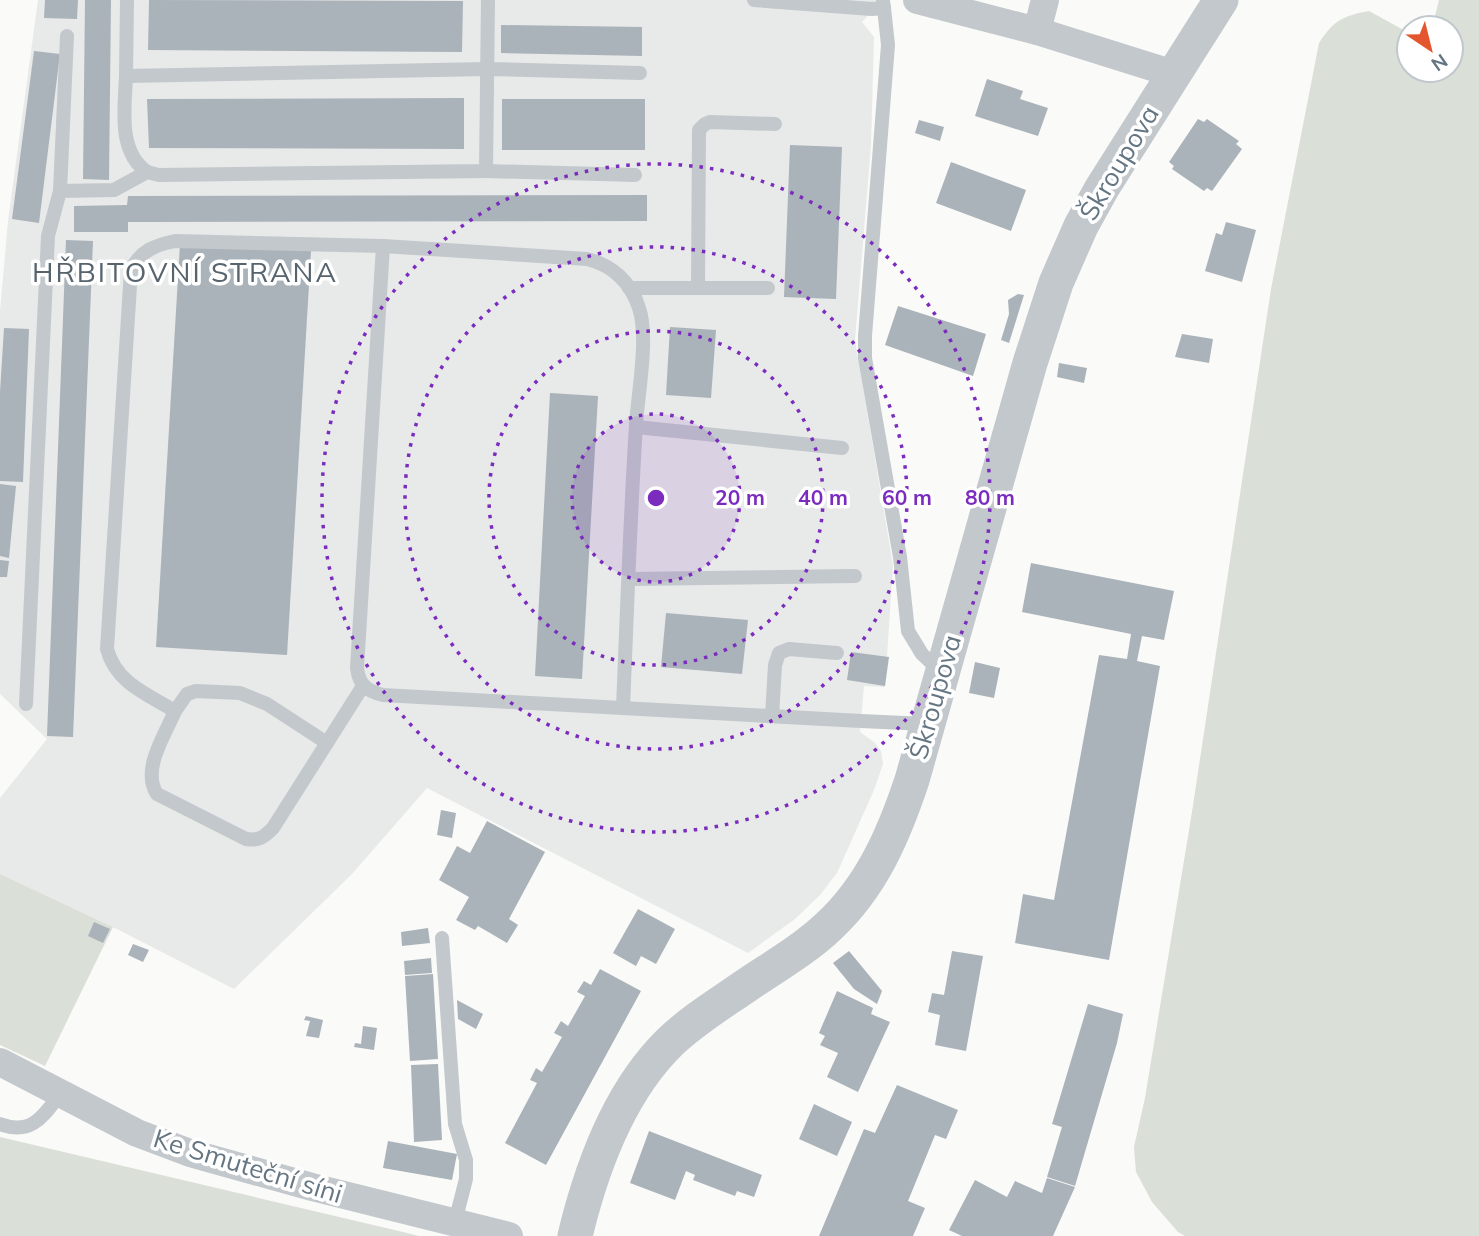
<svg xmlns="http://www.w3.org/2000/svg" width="1479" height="1236" font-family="Mulish,sans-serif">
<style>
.built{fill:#e8e9e9}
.green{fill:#dadfd7}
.building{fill:#aab3b9}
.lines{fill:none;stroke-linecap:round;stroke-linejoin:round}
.service{stroke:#c3c8cc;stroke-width:14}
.minor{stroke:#c3c8cc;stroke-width:28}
.tertiary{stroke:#c3c8cc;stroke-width:35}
.ring{fill:none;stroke:#7b2cbf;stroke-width:3.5;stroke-dasharray:3.5 7}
.labels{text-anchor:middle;stroke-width:7;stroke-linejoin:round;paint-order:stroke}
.street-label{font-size:26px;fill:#657683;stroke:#fff}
.neighbourhood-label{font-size:28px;letter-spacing:2px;fill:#57646e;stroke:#fff}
.centre{fill:#7b2cbf;stroke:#fff;stroke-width:3.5}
.ring-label{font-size:21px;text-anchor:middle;font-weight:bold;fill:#7b2cbf;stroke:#fff;stroke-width:7;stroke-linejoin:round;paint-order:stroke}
</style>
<rect width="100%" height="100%" fill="#fafaf8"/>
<path class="built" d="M38,0H882L862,22L874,37L871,145L855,340L893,565L885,687L864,686L860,732L874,742L881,751L883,764L874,790L837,873L820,895L795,919L748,953L427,788L352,874L234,989L113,927L0,874V798L47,739L0,694V311L8,221Z"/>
<g class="green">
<path d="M1439,0H1479V1236H1185L1178,1232L1152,1202L1136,1172L1134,1147L1145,1098L1192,812L1271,289L1319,43C1334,20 1343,16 1369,11L1409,33V70H1451V28H1432Z"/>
<path d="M0,874L113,927L45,1066L0,1045Z"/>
<path d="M0,1137L403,1232L419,1236H0Z"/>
</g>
<g class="building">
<path d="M45,0H78L77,19L44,18Z"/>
<path d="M85,0H111L109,180L83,179Z"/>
<path d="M149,0L463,1L462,52L148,50Z"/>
<path d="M501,25L642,27V56L501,53Z"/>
<path d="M34,51L60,54L39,223L12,219Z"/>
<path d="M987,79L1023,91L1020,99L1048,108L1038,136L975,116Z"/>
<path d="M464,98V149L149,148L147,99Z"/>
<rect x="502" y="99" width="143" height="51"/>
<path d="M1198,119L1204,122L1207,119L1239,141L1236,144L1242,149L1212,191L1207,188L1204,191L1172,169L1174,166L1169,162Z"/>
<path d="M919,120L944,127L940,141L915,133Z"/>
<path d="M790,145L842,147L836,299L784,297Z"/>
<path d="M951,162L1026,190L1011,231L936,203Z"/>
<path d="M647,195V221L141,222H128V232H74V206L127,205L128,196Z"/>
<path d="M1226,222L1256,230L1242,282L1205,271L1216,233L1222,235Z"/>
<path d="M66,240L93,241L73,737L47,736Z"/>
<path d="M180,244L311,251L287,655L156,647Z"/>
<path d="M1018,294L1024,295L1009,343L1001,340L1009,314L1008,300Z"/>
<path d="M898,306L986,334L973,376L885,345Z"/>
<path d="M670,327L716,330L711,398L666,395Z"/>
<path d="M4,328L29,329L23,482L0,481V392Z"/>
<path d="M1182,334L1213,339L1209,363L1175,357Z"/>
<path d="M1059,363L1087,368L1084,383L1057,377Z"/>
<path d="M550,393L598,396L582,679L535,676Z"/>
<path d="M0,484L16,486L9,558L0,556Z"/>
<path d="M0,560L9,561L7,577H0Z"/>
<path d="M1031,563L1174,591L1164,640L1142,636L1137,661L1160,666L1109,960L1015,943L1023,894L1054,900L1099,655L1127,659L1131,634L1022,612Z"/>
<path d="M666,613L748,620L742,674L661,667Z"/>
<path d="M851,652L889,657L885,686L847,680Z"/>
<path d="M975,662L1000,668L994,698L969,693Z"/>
<path d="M441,810L456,813L452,838L437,835Z"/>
<path d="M487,821L545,852L509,919L518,925L507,943L478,926L475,930L456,920L469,897L439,880L457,846L470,853Z"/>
<path d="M638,909L675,929L656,964L641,956L636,966L613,953Z"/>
<path d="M94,922L110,929L103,943L88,936Z"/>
<path d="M428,928L430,943L402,946L401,932Z"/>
<path d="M133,944L149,950L143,962L128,955Z"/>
<path d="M849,951L882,991L877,1004L854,989L833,963Z"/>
<path d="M952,951L983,956L966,1051L935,1045L940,1015L928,1012L932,993L944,995Z"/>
<path d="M431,958L432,973L405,975L404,961Z"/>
<path d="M600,969L641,991L546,1165L505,1143L537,1083L530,1080L536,1068L542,1072L562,1037L554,1033L561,1021L568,1026L585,996L577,992L584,981L591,985Z"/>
<path d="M433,974L438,1059L410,1061L405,976Z"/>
<path d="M837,991L873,1008L871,1014L890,1022L858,1092L827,1077L838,1053L820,1045L825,1036L819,1033Z"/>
<path d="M457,1000L483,1014L476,1029L458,1019Z"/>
<path d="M1088,1004L1123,1014L1117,1043L1075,1186L1047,1177L1062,1127L1052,1124Z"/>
<path d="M306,1016L323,1020L319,1038L306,1036L310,1021L304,1020Z"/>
<path d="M363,1026L377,1028L374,1050L354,1047L355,1043L361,1044Z"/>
<path d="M438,1064L442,1140L414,1142L411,1065Z"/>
<path d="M897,1085L958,1110L946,1139L935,1135L908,1201L925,1208L913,1236H819L864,1129L875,1133Z"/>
<path d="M814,1104L852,1122L837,1156L799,1139Z"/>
<path d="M649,1131L762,1175L754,1197L737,1191L735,1196L693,1180L695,1175L686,1171L675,1200L630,1183Z"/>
<path d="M388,1141L457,1154L452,1180L383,1168Z"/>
<path d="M1047,1178L1075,1187L1053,1236H962L949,1230L975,1180L1007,1197L1015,1181L1042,1193Z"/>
</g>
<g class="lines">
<g class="service">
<path d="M127,0L126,76L487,69L640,73"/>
<path d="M754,0L872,9L884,8L883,1"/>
<path d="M884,8L888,45L865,336V358L900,557L908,631L922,654L941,672"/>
<path d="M126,76C125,107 117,151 147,172"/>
<path d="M486,171L635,175"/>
<path d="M60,191L67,36"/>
<path d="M629,288H768"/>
<path d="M698,288L699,130L705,124L710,122L775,124"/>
<path d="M636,427L842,448"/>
<path d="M629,579L855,576"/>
<path d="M363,686L273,828C264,837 259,841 246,839L157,794C141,770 165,735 175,711C147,694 116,683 107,649L131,270C140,251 155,245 175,241L383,246"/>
<path d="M26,704L48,236L60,191L114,190L147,172L159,175L486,171L488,0"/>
<path d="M623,708C627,613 630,519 636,425C638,392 649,337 639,308C631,282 612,265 587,259L383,246L357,668C359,685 367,691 383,695L861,721L926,724"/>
<path d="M175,711L187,694L196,691L240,693L267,704L327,743"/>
<path d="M772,716L775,665L779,653L789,649L837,653"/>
<path d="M442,938L455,1124L466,1160V1179L455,1222"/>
<path d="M0,1124C32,1136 43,1116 61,1093"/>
</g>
<g class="minor">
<path d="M917,0L1037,31L1174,74"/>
<path d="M1037,31L1045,0"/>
<path d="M0,1062L137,1133L190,1153L312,1187L509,1236"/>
</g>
<path class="tertiary" d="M575,1236C591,1169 619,1092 670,1042C693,1020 721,1003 747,985C775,966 805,949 829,926C872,886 894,834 912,780L1030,363L1056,283L1081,226L1102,188L1221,0"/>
</g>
<circle cx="656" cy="498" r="84" fill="#7b2cbf" fill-opacity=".12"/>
<g class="ring">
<circle cx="656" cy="498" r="84"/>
<circle cx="656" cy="498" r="167"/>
<circle cx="656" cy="498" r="251"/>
<circle cx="656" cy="498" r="334"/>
</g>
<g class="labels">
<g class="street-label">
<text transform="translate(1119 163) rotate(-59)" y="9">Škroupova</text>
<text transform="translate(935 697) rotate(-74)" y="9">Škroupova</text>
<text transform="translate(248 1166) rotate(17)" y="9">Ke Smuteční síni</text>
</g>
<g class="neighbourhood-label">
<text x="185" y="282">HŘBITOVNÍ STRANA</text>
</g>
</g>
<circle cx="656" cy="498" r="10" class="centre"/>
<g class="ring-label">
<text x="740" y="505">20 m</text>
<text x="823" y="505">40 m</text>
<text x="907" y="505">60 m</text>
<text x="990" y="505">80 m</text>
</g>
<g transform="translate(1430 49) rotate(145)"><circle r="33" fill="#ffffff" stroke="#c1c8cd" stroke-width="2"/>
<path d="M0-5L12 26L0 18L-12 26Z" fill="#e4572e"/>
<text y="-10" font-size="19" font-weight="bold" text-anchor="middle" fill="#657683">N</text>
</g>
</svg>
